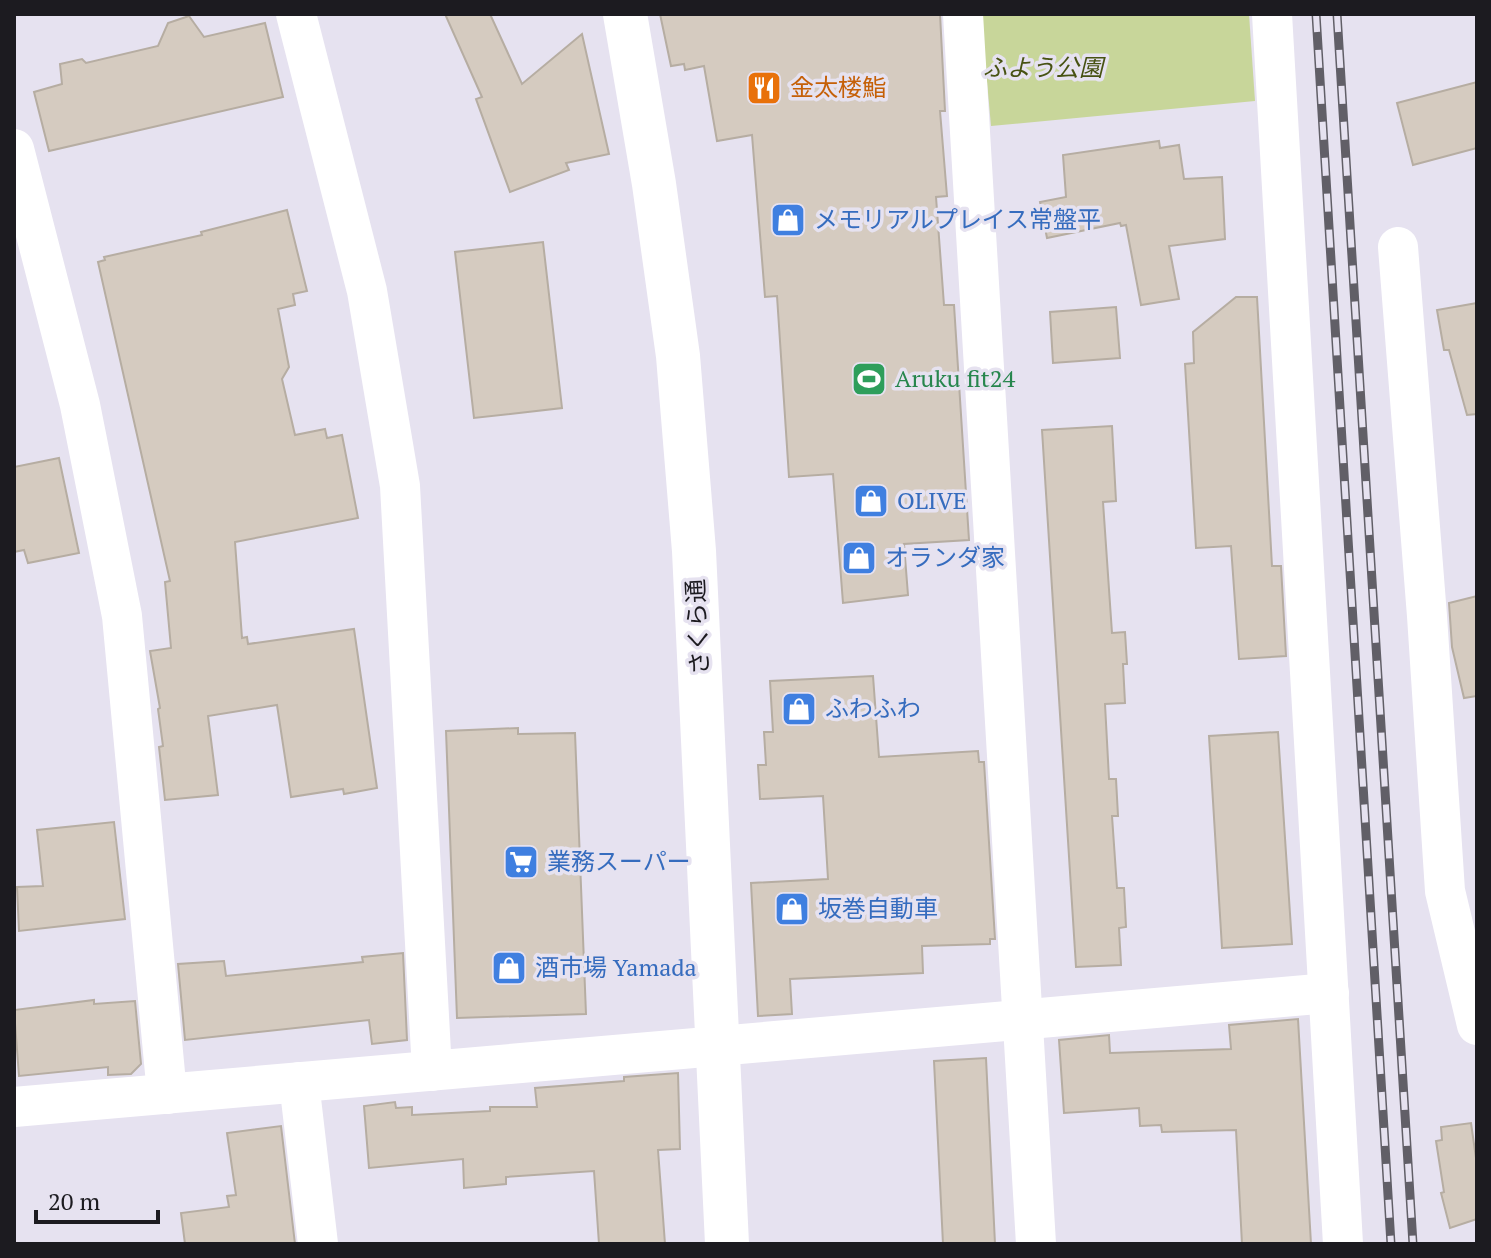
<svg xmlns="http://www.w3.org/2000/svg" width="1491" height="1258" font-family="'PT Serif','Noto Sans JP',serif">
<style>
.green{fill:#c8d69a}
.building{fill:#d5cbc0;stroke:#b6ada2;stroke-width:2}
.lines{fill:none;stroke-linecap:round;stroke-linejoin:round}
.minor{stroke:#fff;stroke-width:40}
.tertiary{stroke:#fff;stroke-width:44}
.rail-casing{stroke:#615f67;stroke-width:9}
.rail{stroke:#e6e2f0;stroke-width:6;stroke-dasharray:18;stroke-linecap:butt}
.labels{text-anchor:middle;stroke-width:7;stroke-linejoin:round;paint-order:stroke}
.park-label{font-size:24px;font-style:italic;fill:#475212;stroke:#e6e2f0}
.food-label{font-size:24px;fill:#c56008;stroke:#e6e2f0;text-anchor:start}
.shop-label{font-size:24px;fill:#366cbe;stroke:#e6e2f0;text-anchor:start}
.leisure-label{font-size:24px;fill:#27864d;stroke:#e6e2f0;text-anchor:start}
.street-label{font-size:24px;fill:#1c1b20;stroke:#e6e2f0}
</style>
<rect width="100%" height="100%" fill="#e6e2f0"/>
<path class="green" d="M981,14H1249L1255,101L991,126Z"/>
<g class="building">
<path d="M445,14H490L522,84L582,34L609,154L566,163L569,170L510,192L476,99L482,97Z"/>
<path d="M660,14H940L945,111H940L947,196L936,197L944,305H954L969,540L904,544L908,595L843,603L833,474L789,477L777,296L765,297L752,135L717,141L704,66L685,70L684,64L671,66Z"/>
<path d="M189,16L204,37L265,23L283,97L49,151L34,92L62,84L60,64L82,59L86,63L158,46L168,23Z"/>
<path d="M1477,82V148L1413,165L1397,103Z"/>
<path d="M1159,141L1160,148L1179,145L1184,179L1222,177L1225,239L1169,246L1179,299L1141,305L1126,225L1121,226L1120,223L1047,238L1040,202L1066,197L1063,155Z"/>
<path d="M287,210L307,291L293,294L295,305L278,309L289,367L282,379L295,435L325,429L327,438L342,435L358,518L235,542L242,638L247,637L248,644L354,629L377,788L344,794L343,789L291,797L277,705L208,716L218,795L165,800L159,747L163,746L158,709L160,708L150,651L171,648L165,582L170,581L98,262L105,260L104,257L202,235L201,232Z"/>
<path d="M543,242L562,408L474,418L455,252Z"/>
<path d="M1236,297H1257L1272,566H1281L1286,656L1239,659L1231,546L1196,548L1185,364L1194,363L1193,332Z"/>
<path d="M1477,303V414L1467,415L1449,350H1444L1437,310Z"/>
<path d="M1116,307L1120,358L1053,363L1050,312Z"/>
<path d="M1112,426L1116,501L1103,502L1112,633L1125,632L1127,664H1123L1125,703L1105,704L1109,779H1116L1118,816H1112L1117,888H1124L1126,927L1119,928L1121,965L1076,967L1042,430Z"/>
<path d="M59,458L79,553L28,563L24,550L14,552V467Z"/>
<path d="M1477,596V696L1464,698L1452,647L1449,603Z"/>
<path d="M873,676L879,757L978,751L979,762H984L995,939H990V944L922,946L923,973L790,979L792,1014L758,1016L751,883L828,879L823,796L760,799L758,765H766L764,732H773L770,681Z"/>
<path d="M518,728V734L575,733L586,1014L457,1018L446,731Z"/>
<path d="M1278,732L1292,944L1222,948L1209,736Z"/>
<path d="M114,822L125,919L19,931L17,887L43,886L37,830Z"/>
<path d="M403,953L407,1040L372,1044L369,1020L185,1040L178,964L224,961L226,976L363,962L362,957Z"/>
<path d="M94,1000V1004L135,1001L141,1064L131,1074L108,1075V1067L19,1076L14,1010Z"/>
<path d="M1298,1019L1311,1244H1242L1236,1130L1162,1132L1161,1125L1140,1126L1139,1108L1064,1113L1059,1040L1109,1035L1110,1053L1231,1049L1229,1025Z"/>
<path d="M986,1058L995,1244H943L934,1061Z"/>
<path d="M678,1073L680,1149L658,1150L665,1244H599L594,1171L506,1177V1184L464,1188L463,1159L369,1168L364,1106L395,1102L396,1108L412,1107V1115L490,1111V1107H537L535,1088L624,1081V1077Z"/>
<path d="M1471,1123L1477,1165V1219L1450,1228L1441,1193L1444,1192L1436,1141L1442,1140L1441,1127Z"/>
<path d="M281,1126L295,1244H185L181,1213L229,1207L227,1196L236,1195L227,1133Z"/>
</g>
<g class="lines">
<g class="minor">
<path d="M296,14L367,291L400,486L432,1071"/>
<path d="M963,14L1036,1244"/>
<path d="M1272,14L1343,1244"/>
<path d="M14,149L80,405L122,616L167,1094"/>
<path d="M1398,247L1427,616L1445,891L1477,1025"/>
<path d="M299,1082L318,1244"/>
<path d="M14,1107L1329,993"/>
</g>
<path class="tertiary" d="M625,14L654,184L678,356L694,551L727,1244"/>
<g class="rail-casing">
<g id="rail">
<path d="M1316,14L1391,1244"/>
<path d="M1337,14L1413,1244"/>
</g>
</g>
<use href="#rail" class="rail"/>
</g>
<defs>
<g id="restaurant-square" transform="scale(1.8)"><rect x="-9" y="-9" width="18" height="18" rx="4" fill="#e8710a" stroke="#e6e2f0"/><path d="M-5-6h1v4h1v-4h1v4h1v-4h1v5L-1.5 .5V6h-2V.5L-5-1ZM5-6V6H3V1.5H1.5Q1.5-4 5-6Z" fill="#fff"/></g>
<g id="shop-square" transform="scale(1.8)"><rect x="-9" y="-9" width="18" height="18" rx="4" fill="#3f7fe0" stroke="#e6e2f0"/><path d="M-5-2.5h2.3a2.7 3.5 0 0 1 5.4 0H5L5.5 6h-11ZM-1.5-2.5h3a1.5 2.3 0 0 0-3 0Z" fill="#fff"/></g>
<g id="stadium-square" transform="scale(1.8)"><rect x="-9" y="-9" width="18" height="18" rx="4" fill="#2e9e5b" stroke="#e6e2f0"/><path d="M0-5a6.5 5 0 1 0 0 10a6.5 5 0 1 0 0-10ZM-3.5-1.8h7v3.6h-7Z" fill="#fff"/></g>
<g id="supermarket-square" transform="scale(1.8)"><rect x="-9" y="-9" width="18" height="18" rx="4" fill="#3f7fe0" stroke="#e6e2f0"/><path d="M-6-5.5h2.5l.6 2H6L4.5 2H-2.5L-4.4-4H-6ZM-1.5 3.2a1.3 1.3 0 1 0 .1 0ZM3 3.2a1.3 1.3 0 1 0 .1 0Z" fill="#fff"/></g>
</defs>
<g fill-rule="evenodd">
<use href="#restaurant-square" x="764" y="88"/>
<use href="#shop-square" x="788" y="220"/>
<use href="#stadium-square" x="869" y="379"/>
<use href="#shop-square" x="871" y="501"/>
<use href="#shop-square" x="859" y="558"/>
<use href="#shop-square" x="799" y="709"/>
<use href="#supermarket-square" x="521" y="862"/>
<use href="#shop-square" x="792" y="909"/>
<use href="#shop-square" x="509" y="968"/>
</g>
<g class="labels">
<g class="park-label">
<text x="1043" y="76">ふよう公園</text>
</g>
<g class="food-label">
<text x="790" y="96">金太楼鮨</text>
</g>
<g class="shop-label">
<text x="814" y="228">メモリアルプレイス常盤平</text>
<text x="897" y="509">OLIVE</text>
<text x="885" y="566">オランダ家</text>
<text x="825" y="717">ふわふわ</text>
<text x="547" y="870">業務スーパー</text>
<text x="818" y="917">坂巻自動車</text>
<text x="535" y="976">酒市場 Yamada</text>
</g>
<g class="leisure-label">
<text x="895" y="387">Aruku fit24</text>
</g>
<g class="street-label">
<text transform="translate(698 627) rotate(-93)" y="8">さくら通</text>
</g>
</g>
<rect width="1491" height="1258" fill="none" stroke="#1c1b20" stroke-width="32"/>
<path d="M36 1210v12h122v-12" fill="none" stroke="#1c1b20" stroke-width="4"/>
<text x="48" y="1210" font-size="24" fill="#1c1b20" stroke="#e6e2f0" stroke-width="6" paint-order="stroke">20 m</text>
</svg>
